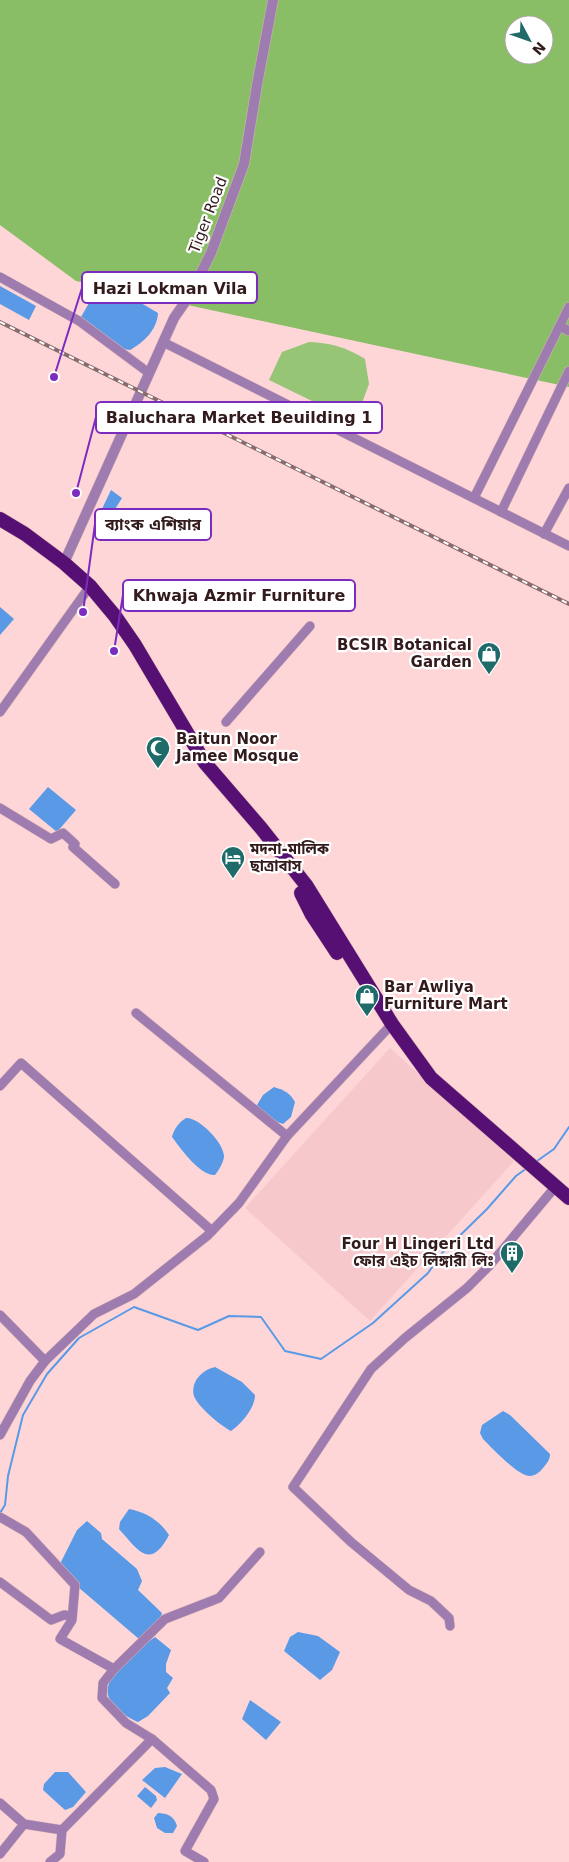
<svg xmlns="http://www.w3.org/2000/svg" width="569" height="1862" font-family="'DejaVu Sans','Noto Sans Bengali',sans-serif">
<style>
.built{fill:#f6c8cb}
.green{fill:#96c576}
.forest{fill:#8abe66;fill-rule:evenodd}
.water{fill:#5999e5}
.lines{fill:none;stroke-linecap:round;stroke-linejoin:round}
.stream{stroke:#5999e5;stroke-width:2}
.minor-casing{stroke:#d9b4b6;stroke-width:10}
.tertiary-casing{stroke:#d9b4b6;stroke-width:11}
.trunk-casing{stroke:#d9b4b6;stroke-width:15}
.minor{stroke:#9e7cb0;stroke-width:9}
.tertiary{stroke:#9e7cb0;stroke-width:10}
.trunk{stroke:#560f72;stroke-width:14}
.rail-casing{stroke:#8a6b6d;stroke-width:4}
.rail{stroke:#fff;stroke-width:2;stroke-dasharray:5.5;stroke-linecap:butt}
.labels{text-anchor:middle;stroke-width:4.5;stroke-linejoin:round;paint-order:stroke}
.street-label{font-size:15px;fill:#331b1d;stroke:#fff}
.poi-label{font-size:15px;font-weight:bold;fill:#331b1d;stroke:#fff;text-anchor:start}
.leader{fill:none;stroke:#7b2cbf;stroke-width:2}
.callout-dot{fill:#7b2cbf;stroke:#fff;stroke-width:2}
.callout{fill:#fff;stroke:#7b2cbf;stroke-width:2}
.callout-label{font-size:16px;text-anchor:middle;font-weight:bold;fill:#331b1d}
</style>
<rect width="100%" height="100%" fill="#fed6d8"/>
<path class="built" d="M390,1048L514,1161L370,1321L245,1208Z"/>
<path class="green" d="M309,342C332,343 345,347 365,359L369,384L355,422L269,380L282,352Z"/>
<path class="forest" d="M0,0H569V387L76,281L0,225ZM514,25H544V55H514Z"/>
<g class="water">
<path d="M102,280L158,313C157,330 144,342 130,350L123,349L81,317Z"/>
<path d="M0,286L36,306L29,320L0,304Z"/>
<path d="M111,490L122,498L112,514L102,509Z"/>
<path d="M0,607L14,619L0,635Z"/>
<path d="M48,787L76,810L57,832L29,809Z"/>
<path d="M274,1087C284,1090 290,1093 295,1102L291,1117L283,1124L275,1121L258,1108L257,1105L263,1095Z"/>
<path d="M186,1118C199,1117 225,1144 224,1157C223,1163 219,1170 215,1175C200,1176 181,1149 172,1137C174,1129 179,1122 186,1118Z"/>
<path d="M215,1367L242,1382L255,1395C255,1408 241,1424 231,1431C221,1426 198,1407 194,1396C190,1382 202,1370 215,1367Z"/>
<path d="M503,1411L510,1415L550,1454C550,1460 547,1463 543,1468C540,1472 535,1476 530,1476C518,1476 492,1448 483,1439L480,1433L482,1425Z"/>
<path d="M129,1509C146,1512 160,1521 169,1535C150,1571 138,1550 119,1529L120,1522Z"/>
<path d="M87,1521L101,1533L102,1539L137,1569L142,1581L138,1590L162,1613L160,1619L139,1639L78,1587L60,1564L77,1530Z"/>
<path d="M298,1632L318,1636L340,1652L332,1670L320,1680L284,1651L290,1637Z"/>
<path d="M155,1637L171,1650L166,1664V1672L173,1678L167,1688L170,1693L148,1716L138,1722C126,1717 104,1703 108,1687C112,1669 141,1647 155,1637Z"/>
<path d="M250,1700L281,1722L266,1740L242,1719Z"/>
<path d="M165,1767L182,1774L165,1798L142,1780L155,1768Z"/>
<path d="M55,1772H68L86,1792L73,1807L65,1810L43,1790L44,1784Z"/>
<path d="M145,1787L156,1796L157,1800L151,1808L137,1796Z"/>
<path d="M158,1813C167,1813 174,1816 177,1826L173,1833H165L157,1828L154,1818Z"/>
</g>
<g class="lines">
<g class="stream">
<path d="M537,1161L554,1149L569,1127"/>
<path d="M0,1513L5,1505L8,1476L23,1415L47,1374L79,1338L134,1307L198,1330L229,1316L261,1317L285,1351L321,1359L373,1323L428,1273L443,1252L487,1209L516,1176L527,1168"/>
</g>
<g class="minor-casing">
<g id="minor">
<path d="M0,277L79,321L149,373"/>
<path d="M560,326L569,331"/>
<path d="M163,342L569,546"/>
<path d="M474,498L569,307"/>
<path d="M501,512L569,371"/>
<path d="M544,534L569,488"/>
<path d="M0,712L90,586"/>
<path d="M226,722L310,626"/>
<path d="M0,808L51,839L63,833L75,844L73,847L115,884"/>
<path d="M136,1013L287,1136"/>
<path d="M0,1086L21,1063L212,1231"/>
<path d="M0,1315L45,1361L94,1314L134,1294L207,1236L239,1203L287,1136L392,1024"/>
<path d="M0,1435L30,1381L45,1361"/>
<path d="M0,1517L26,1532L75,1585L72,1620L60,1639L114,1669"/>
<path d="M0,1582L51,1620L64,1615L72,1616"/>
<path d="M450,1626L449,1618L431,1601L409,1590L351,1542L293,1487L371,1369L405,1338L467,1288L489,1266L556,1186"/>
<path d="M0,1803L24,1824L62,1830"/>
<path d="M0,1854L24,1824"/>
<path d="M50,1862L60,1854L62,1830L152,1739"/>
<path d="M204,1862L185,1851L214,1799L211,1790L152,1739L126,1723L102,1698L103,1683L114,1669L165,1619L219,1598L260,1552"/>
</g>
</g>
<g class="tertiary-casing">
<path id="tertiary" d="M64,563L174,318L190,295L211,253L244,164L257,85L273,0"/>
</g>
<g class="trunk-casing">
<g id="trunk">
<path d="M0,519L25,534L64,563L90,586L115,616L135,645L205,763L261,828L306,885L392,1024L431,1078L569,1198"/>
<path d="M301,893L312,915L337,953"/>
</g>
</g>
<use href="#minor" class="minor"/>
<use href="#tertiary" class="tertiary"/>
<use href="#trunk" class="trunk"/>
<g class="rail-casing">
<path id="rail" d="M0,322L569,604"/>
</g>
<use href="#rail" class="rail"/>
</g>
<defs>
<g id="shop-pin" transform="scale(1.25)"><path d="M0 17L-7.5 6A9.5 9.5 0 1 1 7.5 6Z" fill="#1e6b69" stroke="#fff"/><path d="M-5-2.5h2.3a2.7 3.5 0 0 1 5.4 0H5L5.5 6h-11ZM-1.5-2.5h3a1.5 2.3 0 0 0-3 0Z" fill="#fff"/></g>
<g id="mosque-pin" transform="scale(1.25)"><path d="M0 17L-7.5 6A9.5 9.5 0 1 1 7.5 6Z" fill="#1e6b69" stroke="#fff"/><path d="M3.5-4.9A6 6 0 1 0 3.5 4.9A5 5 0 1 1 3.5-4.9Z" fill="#fff"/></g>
<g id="hotel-pin" transform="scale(1.25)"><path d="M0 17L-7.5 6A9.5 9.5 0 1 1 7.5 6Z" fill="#1e6b69" stroke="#fff"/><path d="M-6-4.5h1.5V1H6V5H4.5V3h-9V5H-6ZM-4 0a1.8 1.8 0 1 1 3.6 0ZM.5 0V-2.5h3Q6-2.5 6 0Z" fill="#fff"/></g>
<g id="building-pin" transform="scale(1.25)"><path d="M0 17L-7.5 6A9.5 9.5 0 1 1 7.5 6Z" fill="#1e6b69" stroke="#fff"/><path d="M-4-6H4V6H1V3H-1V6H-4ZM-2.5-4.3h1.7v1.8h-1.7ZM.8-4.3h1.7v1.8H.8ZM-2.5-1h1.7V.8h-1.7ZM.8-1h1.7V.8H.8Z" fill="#fff"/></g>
</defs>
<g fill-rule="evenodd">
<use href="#shop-pin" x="489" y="654"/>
<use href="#mosque-pin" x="158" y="748"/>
<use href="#hotel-pin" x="233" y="858"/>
<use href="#shop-pin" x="367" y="996"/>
<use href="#building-pin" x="512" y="1253"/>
</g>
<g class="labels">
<g class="street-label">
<text transform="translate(208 215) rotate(-69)" y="5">Tiger Road</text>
</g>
<g class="poi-label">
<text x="472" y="650" text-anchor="end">BCSIR Botanical<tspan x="472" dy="17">Garden</tspan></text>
<text x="176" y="744">Baitun Noor<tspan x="176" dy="17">Jamee Mosque</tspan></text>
<text x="250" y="854">মদনা-মালিক<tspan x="250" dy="17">ছাত্রাবাস</tspan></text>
<text x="384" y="992">Bar Awliya<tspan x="384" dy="17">Furniture Mart</tspan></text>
<text x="494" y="1249" text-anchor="end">Four H Lingeri Ltd<tspan x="494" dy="17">ফোর এইচ লিঙ্গারী লিঃ</tspan></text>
</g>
</g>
<path class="leader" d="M54 377L82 288M76 493L96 417M83 612L95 524M114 651L123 595"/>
<g class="callout-dot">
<circle cx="54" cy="377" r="5"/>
<circle cx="76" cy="493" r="5"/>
<circle cx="83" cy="612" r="5"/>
<circle cx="114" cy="651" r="5"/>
</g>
<g class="callout">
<rect x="82" y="272" width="175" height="31" rx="5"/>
<rect x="96" y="402" width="286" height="31" rx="5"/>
<rect x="95" y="509" width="116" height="31" rx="5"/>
<rect x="123" y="580" width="232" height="31" rx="5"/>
</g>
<g class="callout-label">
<text x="170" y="294">Hazi Lokman Vila</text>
<text x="239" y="423">Baluchara Market Beuilding 1</text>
<text x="153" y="530">ব্যাংক এশিয়ার</text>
<text x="239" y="601">Khwaja Azmir Furniture</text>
</g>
<g transform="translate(529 40) rotate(131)"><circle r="24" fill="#ffffff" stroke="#ada4a5"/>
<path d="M0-4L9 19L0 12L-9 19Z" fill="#1e6b69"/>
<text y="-8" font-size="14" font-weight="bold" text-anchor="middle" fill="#331b1d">N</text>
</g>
</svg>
